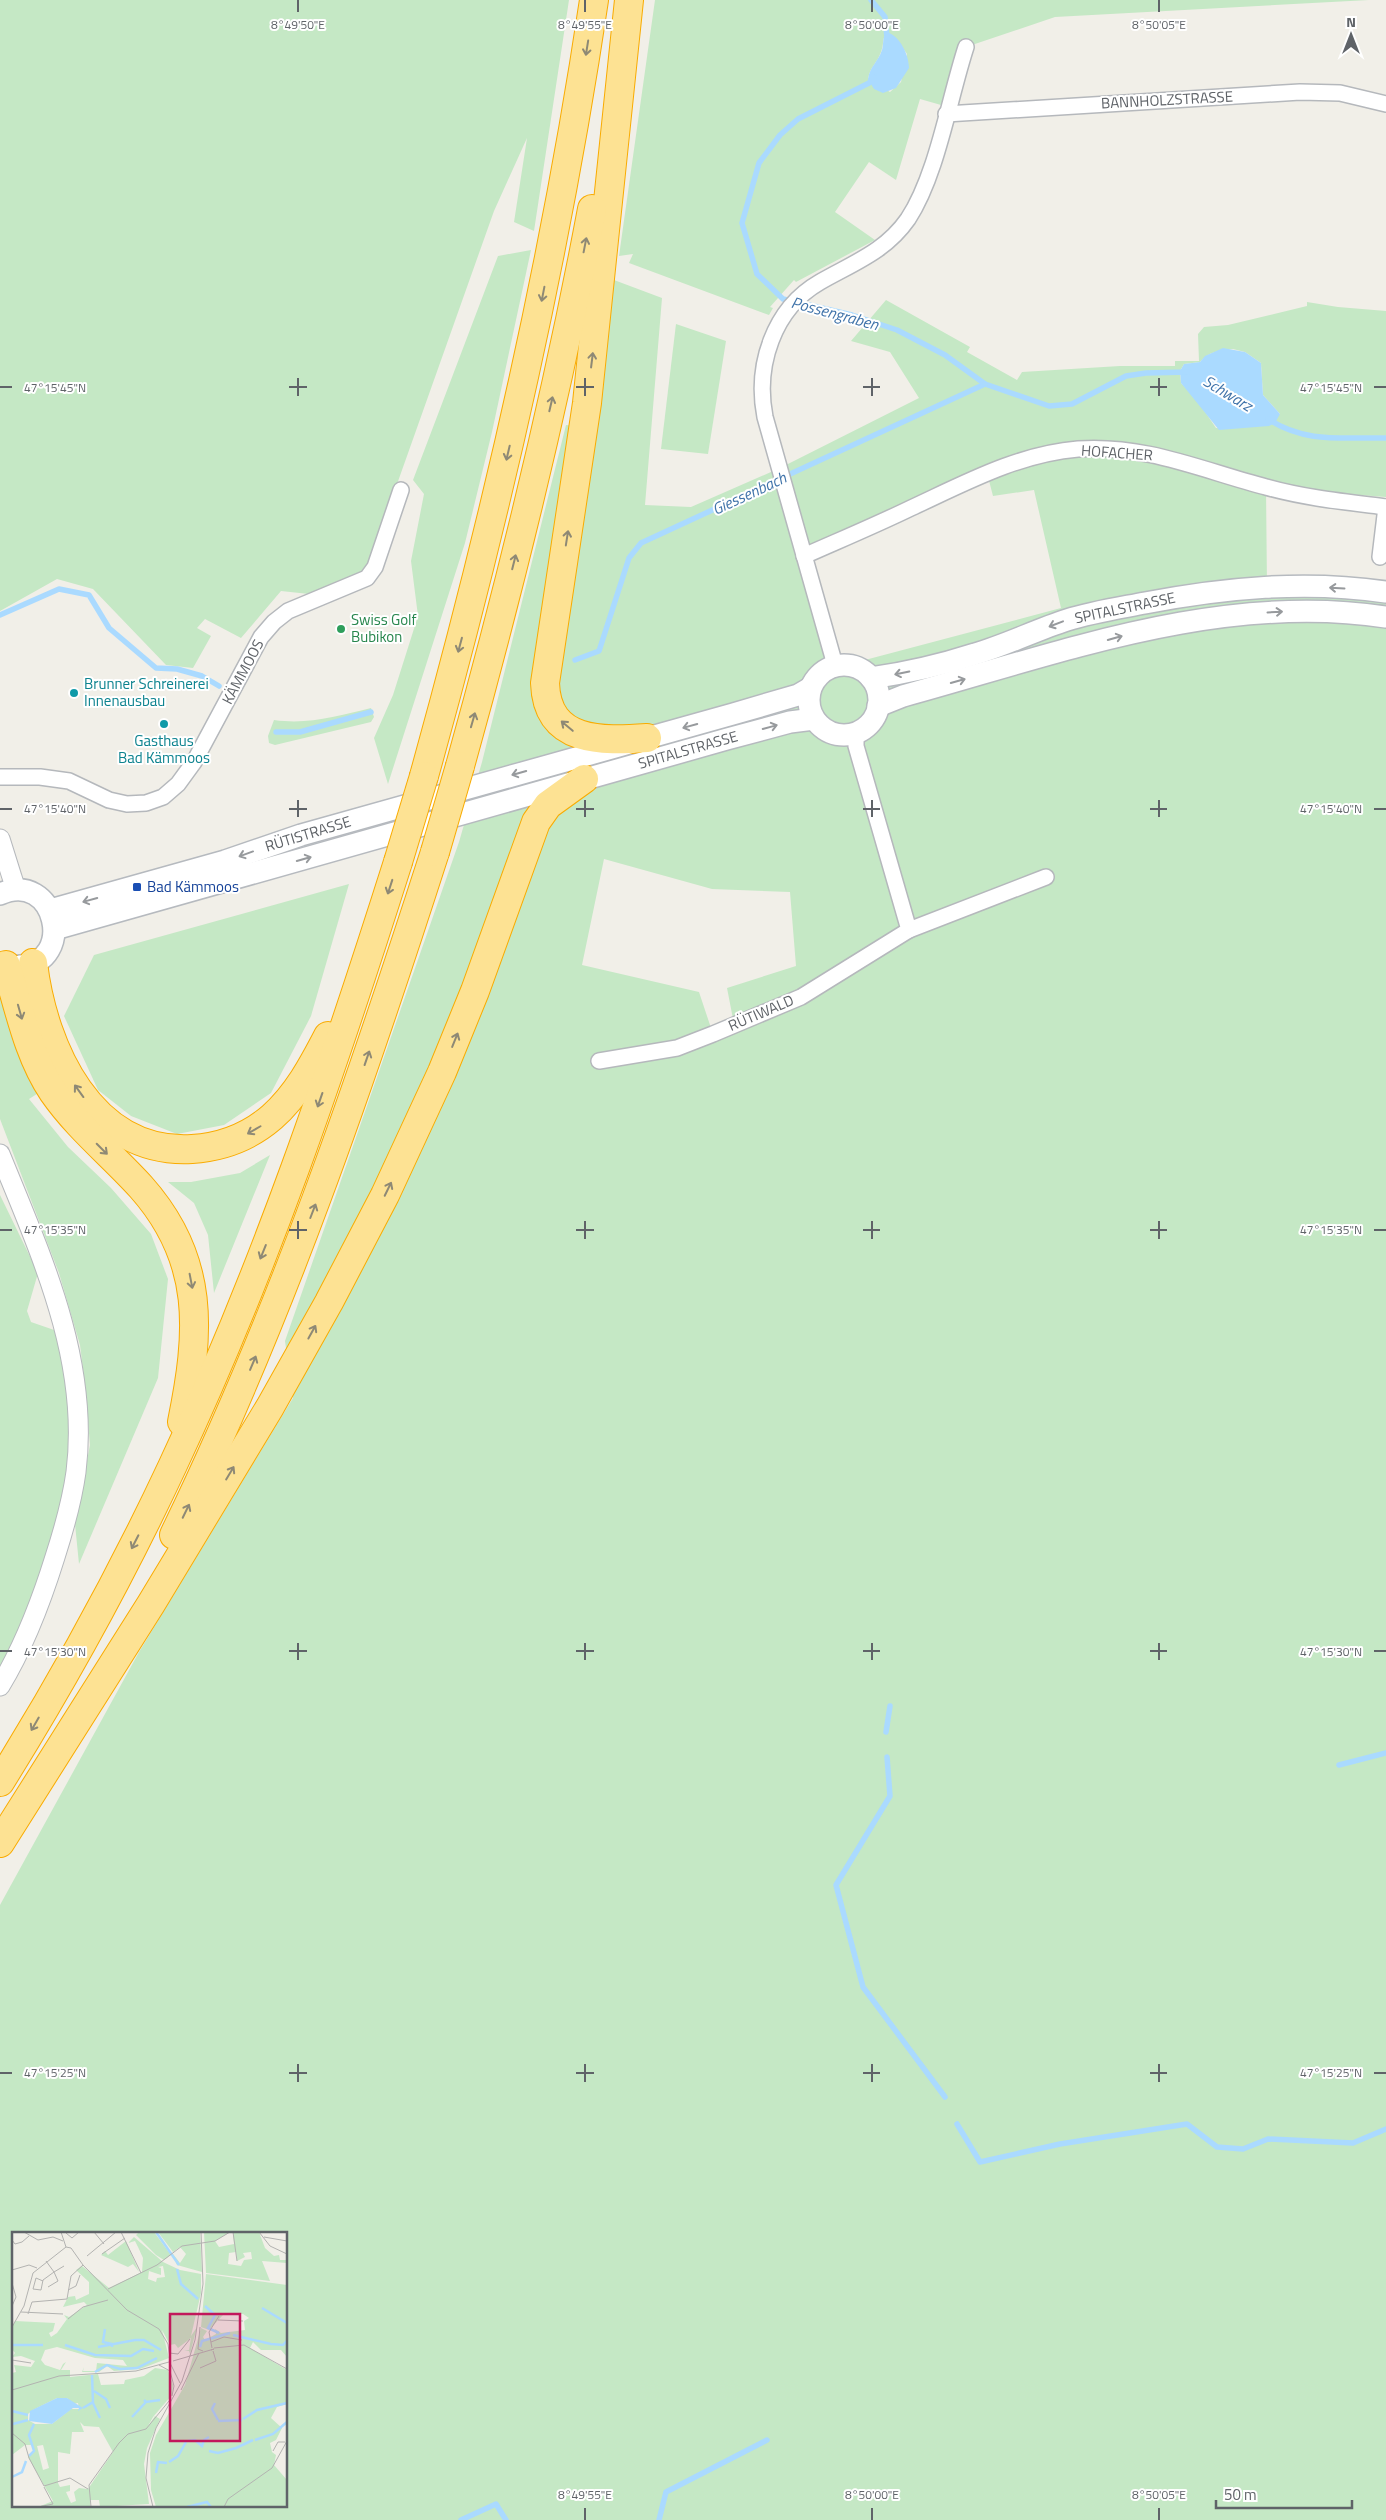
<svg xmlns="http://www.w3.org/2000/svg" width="1386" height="2520" font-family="'Titillium Web',sans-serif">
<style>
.green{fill:#c5e8c5;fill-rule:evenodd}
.water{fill:#aadaff}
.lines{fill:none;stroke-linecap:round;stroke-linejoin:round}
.stream{stroke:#aadaff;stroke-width:5.5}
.minor-casing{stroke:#b5b8bc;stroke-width:18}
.tertiary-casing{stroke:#b5b8bc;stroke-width:21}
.secondary-casing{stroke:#b6babf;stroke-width:24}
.motorway-casing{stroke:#f9ab00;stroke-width:30}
.minor{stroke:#fff;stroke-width:15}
.tertiary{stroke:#fff;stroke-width:19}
.secondary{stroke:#fff;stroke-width:21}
.motorway{stroke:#fde293;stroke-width:28}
.motorway-bridge-casing{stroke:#f9ab00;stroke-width:30;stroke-linecap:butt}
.motorway-bridge{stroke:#fde293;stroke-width:28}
.oneway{stroke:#8e8975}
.oneway2{stroke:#979a9d}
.ticks{fill:none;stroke:#5f6368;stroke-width:2}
.leisure-dot{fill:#2e9e5b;stroke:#fff;stroke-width:2}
.culture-dot{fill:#0f9aa8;stroke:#fff;stroke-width:2}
.transit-dot{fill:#1a4fb4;stroke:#fff;stroke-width:2}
.labels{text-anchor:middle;stroke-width:4;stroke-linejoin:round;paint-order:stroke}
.street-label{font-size:15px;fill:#5f6368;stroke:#fff}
.leisure-label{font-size:15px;fill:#27864d;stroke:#fff;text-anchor:start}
.culture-label{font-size:15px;fill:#0d838f;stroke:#fff;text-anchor:start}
.transit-label{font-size:15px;fill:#164399;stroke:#fff;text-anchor:start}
.water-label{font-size:16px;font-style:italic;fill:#4174aa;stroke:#fff}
.inset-river{fill:none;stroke:#aadaff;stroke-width:2.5}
.inset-road{fill:none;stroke:#b3b3b1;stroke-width:1}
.view{fill:#c2185b;fill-opacity:0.15;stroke:#c2185b;stroke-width:2.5}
.inset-edge{fill:none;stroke:#5f6368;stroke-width:2.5}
.ticks-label{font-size:12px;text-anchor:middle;fill:#5f6368;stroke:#fff;stroke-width:4;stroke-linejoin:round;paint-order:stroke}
</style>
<rect width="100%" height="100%" fill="#f1efe8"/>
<g class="green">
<path d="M0,0H569L534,231L514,222L527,138L494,211L369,563L363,573L309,594L281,591L241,638L205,619L197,628L211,636L193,668L166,665L93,589L57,579L0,611Z"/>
<path d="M655,0H1369L1055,17L966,47L948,107L920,99L896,180L869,162L835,212L875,240L796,282L794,280L770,307L773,308L769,315L629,263L633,254L619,256ZM887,32L898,41L907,54L901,82L890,92L868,79C870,67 877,63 881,52C884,45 882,37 887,32Z"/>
<path d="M531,250L492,432L465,543L388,784L374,738L393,695L418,616L411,561L424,494L413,480L498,256Z"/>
<path d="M614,280L662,298L645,505L691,507L780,468L919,398L890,352L851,341L886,300L970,347L967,352L1017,380L1022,372L1120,366H1175V361H1199L1198,334L1204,327L1228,325L1307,306V302L1338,307L1386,311V497L1266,488L1267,587L1386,592V2520H0V1905L139,1652L293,1398L285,1341L459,842L482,762L566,425L596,428ZM1233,349L1245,352L1261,363L1263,395L1280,414C1259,423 1240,430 1216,428L1195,397L1181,383L1180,371L1184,364L1200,362C1208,352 1219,350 1233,349ZM987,473L993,496L1034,490L1061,608L846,665H835L804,556ZM604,859L712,889L790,892L796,966L727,988L734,1024L713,1034L699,992L582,965ZM14,2234H286V2506H14Z"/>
<path d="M676,324L726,341L708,454L661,449Z"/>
<path d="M371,708L374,717L371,722L275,745L269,743L268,736L274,720C308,725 338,716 371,708Z"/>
<path d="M349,884L311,1016L271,1093L224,1125L177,1134L131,1116L98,1090L64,1016L94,955Z"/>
<path d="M0,976L40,1092L29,1099L68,1147L111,1188L151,1234L168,1279L158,1378L79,1564L75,1524L90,1445L85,1385L80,1345L59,1273L0,1119Z"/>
<path d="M270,1155L214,1293L208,1235L194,1203L168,1182H191L240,1173Z"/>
<path d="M0,1195L38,1273L27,1311L31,1322L57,1331C62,1363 69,1396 70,1429C72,1512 28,1608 0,1686Z"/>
</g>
<g class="water">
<path d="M887,32C900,36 909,55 909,68L896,88L883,93L874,89L868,79C870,66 878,62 882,50C884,44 882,36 887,32Z"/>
<path d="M1223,348L1245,352L1261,363L1263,395L1280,414L1275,423L1269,426L1219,430L1181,383L1180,371L1184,364L1200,362L1205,356Z"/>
</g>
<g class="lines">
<g class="stream">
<path d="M871,0L885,17L887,38"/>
<path d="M874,77L869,83L798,119L780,135L759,163L742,223L757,274L783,299L852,315L897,330L945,355L985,384L1049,406L1072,404L1126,376L1146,373L1188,372"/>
<path d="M1268,419C1306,444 1344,437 1386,438"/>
<path d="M0,615L59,589L89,595L109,628L156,668L177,669L202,676L219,686"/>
<path d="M575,660L599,651L629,558L641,543L985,384"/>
<path d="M276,732H300L371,712"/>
<path d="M886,1732L890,1706"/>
<path d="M887,1757L890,1796L836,1885L863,1987L945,2097"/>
<path d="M1339,1765L1386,1753"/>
<path d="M957,2124L980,2162L1060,2144L1187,2124L1217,2147L1243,2149L1268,2139L1353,2143L1386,2129"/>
<path d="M461,2520L496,2504L506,2520"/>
<path d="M659,2520L666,2492L767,2440"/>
</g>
<g class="minor-casing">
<g id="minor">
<path d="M946,114L1300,92L1340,93L1386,104"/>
<path d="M804,556C840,540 876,525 911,508C965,483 1018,454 1078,449C1145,444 1204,471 1266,487C1305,498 1346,502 1386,507"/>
<path d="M1380,557L1386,507"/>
<path d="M835,665L765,417C755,366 773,309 820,282C853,263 885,252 908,219C937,175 949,99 966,47"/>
<path d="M0,777H40L69,781L109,800L127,804L146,803L163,797L178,784L194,762L261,637L274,622L288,611L367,578L375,567L401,490"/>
<path d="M909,930L1046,877"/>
<path d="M599,1061L677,1048L713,1034L801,997L909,930L856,746V733"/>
</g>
</g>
<g class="tertiary-casing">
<g id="tertiary">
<path d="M0,839L16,890"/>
<path d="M0,1154C41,1255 90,1360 76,1472C72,1501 64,1529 55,1557C41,1602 25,1645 0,1686"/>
</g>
</g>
<g class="secondary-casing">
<g id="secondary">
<circle cx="844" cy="700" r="35"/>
<path d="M871,678C906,673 941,665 975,654C1006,645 1036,630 1067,620C1092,612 1119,608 1145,603C1224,588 1305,580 1386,592"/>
<path d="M878,706L903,696C1060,653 1220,592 1386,617"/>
<path d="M0,894C56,869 77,963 20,966"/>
<path d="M50,910L225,861L301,835L733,714L798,695L810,688"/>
<path d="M55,929L727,739L790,722L814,719"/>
</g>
</g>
<g class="motorway-casing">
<g id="motorway">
<path d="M629,0L587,403L545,683C547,744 603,741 647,738"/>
<path d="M460,766C511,583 557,396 592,209"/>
<path d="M424,776C495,521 555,263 594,0"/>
<path d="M33,963C43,1048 91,1155 192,1149C222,1147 250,1136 272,1117C297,1095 313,1065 328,1036"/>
<path d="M6,965C19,1008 28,1055 53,1092C78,1128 112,1155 141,1187C206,1260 200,1333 182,1422"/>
<path d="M174,1535C281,1315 360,1085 435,852"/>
<path d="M0,1782C63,1681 121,1576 172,1467C264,1272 333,1067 398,862"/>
<path d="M0,1843L151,1604L270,1407L329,1302L385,1195L442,1072L475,991L536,822L548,805L584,779"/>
</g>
</g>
<use href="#minor" class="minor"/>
<use href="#tertiary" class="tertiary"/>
<use href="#secondary" class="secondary"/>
<use href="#motorway" class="motorway"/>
<g class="motorway-bridge-casing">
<g id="motorway-bridge">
<path d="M435,852L460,766"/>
<path d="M398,862L424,776"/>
</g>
</g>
<use href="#motorway-bridge" class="motorway-bridge"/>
</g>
<defs><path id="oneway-shaft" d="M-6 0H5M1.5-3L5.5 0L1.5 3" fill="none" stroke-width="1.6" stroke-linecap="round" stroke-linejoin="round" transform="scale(1.25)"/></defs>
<g class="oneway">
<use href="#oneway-shaft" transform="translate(587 48) rotate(99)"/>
<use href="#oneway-shaft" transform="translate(585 245) rotate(-79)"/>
<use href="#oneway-shaft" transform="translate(543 294) rotate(101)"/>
<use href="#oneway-shaft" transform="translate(592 360) rotate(-83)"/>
<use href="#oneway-shaft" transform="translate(551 404) rotate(-77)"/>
<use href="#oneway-shaft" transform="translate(508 453) rotate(103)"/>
<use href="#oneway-shaft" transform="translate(567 538) rotate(-81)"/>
<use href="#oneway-shaft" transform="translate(514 562) rotate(-76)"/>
<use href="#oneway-shaft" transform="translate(460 645) rotate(105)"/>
<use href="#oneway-shaft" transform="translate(473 720) rotate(-74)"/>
<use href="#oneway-shaft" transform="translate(567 726) rotate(-140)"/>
<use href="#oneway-shaft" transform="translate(390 887) rotate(108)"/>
<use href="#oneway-shaft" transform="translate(20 1012) rotate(74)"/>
<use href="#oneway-shaft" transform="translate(455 1040) rotate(-68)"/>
<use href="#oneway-shaft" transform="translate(367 1058) rotate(-71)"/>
<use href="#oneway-shaft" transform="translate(79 1091) rotate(-126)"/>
<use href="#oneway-shaft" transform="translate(320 1100) rotate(109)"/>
<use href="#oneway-shaft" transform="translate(254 1130) rotate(150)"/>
<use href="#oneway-shaft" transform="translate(102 1149) rotate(45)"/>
<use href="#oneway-shaft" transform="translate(388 1189) rotate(-64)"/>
<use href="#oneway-shaft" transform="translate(313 1211) rotate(-69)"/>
<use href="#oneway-shaft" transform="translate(263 1252) rotate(112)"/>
<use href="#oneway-shaft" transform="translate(191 1281) rotate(79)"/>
<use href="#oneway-shaft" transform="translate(312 1332) rotate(-61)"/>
<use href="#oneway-shaft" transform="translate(253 1363) rotate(-67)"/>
<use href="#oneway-shaft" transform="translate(230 1473) rotate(-59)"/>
<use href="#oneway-shaft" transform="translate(186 1511) rotate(-64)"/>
<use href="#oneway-shaft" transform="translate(135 1542) rotate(117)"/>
<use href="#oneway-shaft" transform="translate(35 1724) rotate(120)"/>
</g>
<g class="oneway2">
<use href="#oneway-shaft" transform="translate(1337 588) rotate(-177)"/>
<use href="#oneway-shaft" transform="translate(1275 612) rotate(-3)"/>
<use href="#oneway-shaft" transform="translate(1056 624) rotate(159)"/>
<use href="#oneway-shaft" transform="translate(1115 638) rotate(-16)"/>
<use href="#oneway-shaft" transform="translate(902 673) rotate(168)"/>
<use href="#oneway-shaft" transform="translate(958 681) rotate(-16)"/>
<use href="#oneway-shaft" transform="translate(690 726) rotate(165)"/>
<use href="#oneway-shaft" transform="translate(770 727) rotate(-15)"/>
<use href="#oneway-shaft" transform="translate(519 773) rotate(164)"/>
<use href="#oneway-shaft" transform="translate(246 854) rotate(160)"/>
<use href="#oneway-shaft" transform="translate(304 859) rotate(-16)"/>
<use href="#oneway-shaft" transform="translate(90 900) rotate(165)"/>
</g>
<path class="ticks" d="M298,0V12M585,0V12M872,0V12M1159,0V12M298,378V396M585,378V396M872,378V396M1159,378V396M0,387H12M289,387H307M576,387H594M863,387H880M1150,387H1167M1374,387H1386M298,800V817M585,800V817M872,800V817M1159,800V817M0,809H12M289,809H307M576,809H594M863,809H880M1150,809H1167M1374,809H1386M298,1221V1239M585,1221V1239M872,1221V1239M1159,1221V1239M0,1230H12M289,1230H307M576,1230H594M863,1230H880M1150,1230H1167M1374,1230H1386M298,1643V1660M585,1643V1660M872,1643V1660M1159,1643V1660M0,1651H12M289,1651H307M576,1651H594M863,1651H880M1150,1651H1167M1374,1651H1386M298,2064V2082M585,2064V2082M872,2064V2082M1159,2064V2082M0,2073H12M289,2073H307M576,2073H594M863,2073H880M1150,2073H1167M1374,2073H1386M585,2508V2520M872,2508V2520M1159,2508V2520"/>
<circle class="leisure-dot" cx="341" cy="629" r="5"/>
<g class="culture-dot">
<circle cx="74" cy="693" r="5"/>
<circle cx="164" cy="724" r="5"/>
</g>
<rect class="transit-dot" x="132" y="882" width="10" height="10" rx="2.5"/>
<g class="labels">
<g class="street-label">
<text transform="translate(1167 100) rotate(-3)" y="5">BANNHOLZSTRASSE</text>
<text transform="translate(1117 453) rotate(4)" y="5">HOFACHER</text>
<text transform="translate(1125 608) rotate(-12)" y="5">SPITALSTRASSE</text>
<text transform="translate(243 672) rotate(-62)" y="5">KÄMMOOS</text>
<text transform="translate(688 750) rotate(-16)" y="5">SPITALSTRASSE</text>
<text transform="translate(308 834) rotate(-17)" y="5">RÜTISTRASSE</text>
<text transform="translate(761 1013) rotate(-23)" y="5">RÜTIWALD</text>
</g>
<g class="leisure-label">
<text x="351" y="625">Swiss Golf<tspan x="351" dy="17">Bubikon</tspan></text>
</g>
<g class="culture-label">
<text x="84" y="689">Brunner Schreinerei<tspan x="84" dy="17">Innenausbau</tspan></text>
<text x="164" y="746" text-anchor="middle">Gasthaus<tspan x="164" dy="17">Bad Kämmoos</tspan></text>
</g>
<g class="transit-label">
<text x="147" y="892">Bad Kämmoos</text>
</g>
<g class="water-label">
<text transform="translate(835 313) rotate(15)" y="6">Possengraben</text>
<text transform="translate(1228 393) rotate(31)" y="6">Schwarz</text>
<text transform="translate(749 493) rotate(-25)" y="6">Giessenbach</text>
</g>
</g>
<g transform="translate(12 2232)">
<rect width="275" height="275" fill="#f1efe8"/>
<path d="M127,0H142L159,23L152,28L144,23L124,3ZM146,0H188L190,40L165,33L160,23L161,22L168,31L174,22L168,15L161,20ZM192,0H218L203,9L207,15L222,12L221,0H247L253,16L262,24L267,23L268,28H275V31L250,29L258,49L194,41ZM224,20L225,29L233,25L231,21L239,20L240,27L232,28L229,34L216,32L217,21ZM122,5L151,30L168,38L189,42V61L179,104L185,95L178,122L177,119H172L177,118L179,106L166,116L163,112L158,113L150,98L157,126L128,137L102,139L95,134L87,140H70L72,135L71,139H84L85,131L115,134L111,128L83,126L45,115L33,118L29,128L33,133L48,138L51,132L54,130L49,138H58V145L86,142L89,153L112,152L113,148L132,144L143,136L156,138L161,153L160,163L141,185L135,196L143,184L148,187L135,216L132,232L137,272L88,275L87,268H78V275H26L41,269L16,225L22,220L20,213H13L0,223V141L4,140L2,133L19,135L23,129L9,124L0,125L3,121L0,117V95L3,89L43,91L41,99L37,101L39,105L45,101L55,87L52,83L57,85L75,73L72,70L51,75L56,65L63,64L64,68L77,62V50L64,38L70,34L97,56L130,40L131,26L126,15L123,9L116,11ZM151,34L153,45L145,46L144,50L136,47L137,39L149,43V36L146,35ZM45,166H55L61,172L66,171L67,177H59L40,192H23L16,188V182L21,178ZM68,190L72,194L87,195L101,220L76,257L67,256L62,260L64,269L59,271L54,260L58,259V253L48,255L46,251V220L58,222L60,200H72ZM31,213L37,236L31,238L25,214ZM114,9L127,40L121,32L116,35L89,23L93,19L96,23ZM194,42L275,53V125L269,118H249L241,110L238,116L275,138V172L265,175L259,186L270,196L264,208L258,211L260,220L264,223L262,233L275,248V275H144L139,258L138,221L144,203L173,153L189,96L195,99L191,105L193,108L204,102L203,97L209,101L233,98L232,89L237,86L231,82L211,83L197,98L189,95Z" fill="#c5e8c5" fill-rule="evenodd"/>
<path d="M45,166H55L71,176L66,179L67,176H61L40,192L17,189L18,179Z" fill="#aadaff"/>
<path class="inset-river" d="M144,0L167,33M165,37L169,52L186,67M193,74L203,83L196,96L207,101M250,76L275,91M93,97L91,110L100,112V115M221,103L259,112L271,113L275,109M0,113H31M53,113L83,123L119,124L131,117L142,119M86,115L123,108H132L149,118M188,115L190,109L218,101M83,140L95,133L108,137L125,136L145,126M82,159L94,167L98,176M132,168L134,170L148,168M81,171L88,186M203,171L200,177L206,188M71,176L81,170L80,143M0,179L16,183M120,185L134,170M231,187L245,178L275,171M206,189L230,188M1,192L16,188M243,208L261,202L275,190M176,209L183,208L190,214L192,208L197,205M197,219L206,221L224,216L241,208M17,224L22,219L17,203L22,192M157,230L166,224L174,210M144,241L146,230L155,231M0,245L10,240L14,229M175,275L195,270L199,275"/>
<path class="inset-road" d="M12,0L26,8L41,5L51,9M49,0L54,15M82,0L92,12M109,0L129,41M221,0L225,29M247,0L258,14L275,22M54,1L60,6L67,0M252,5L275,9M0,8L3,12L10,10L17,4M54,15L59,16L71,33L115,78L147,97L156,112L158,127M90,22L113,6M75,24L104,0M34,29L42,40L52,34M0,38L17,33L25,36M31,49L24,46L21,57L29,58L31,48L42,40L46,49L36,55M0,51L4,65L0,74M96,57L145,33L170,14L203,9L218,0M56,58L64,54L68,43M9,80L51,82M16,82L20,70L55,67L59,44L71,33M56,87L71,75L96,68M206,88L231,89M0,95L12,74L21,41L54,15M188,95L186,117L191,119M199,110L212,105L230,108M200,116L197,100L207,84M202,116L232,113L275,137M157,121L166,122L178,107M0,128L19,131M161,129L202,117L199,118M158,131L168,151M147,133L158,139L162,154L160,164M188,136L204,129L201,119M0,154V171M0,158L47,144L124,139L157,130M169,158L187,121M0,201L13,212L17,226L32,254L58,246L76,257M261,219L266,210H273M26,275L41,272L32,255M79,275L77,253L107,211L116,202L134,197L157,169M141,275L134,246L136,221L144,196L170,149L183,108L191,52L189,0M212,275L216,267L260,236L275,209"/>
<path class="view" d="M158,82H228V209H158Z"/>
<rect width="275" height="275" class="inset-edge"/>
</g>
<g class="ticks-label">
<text x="298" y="29">8°49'50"E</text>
<text x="585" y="29">8°49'55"E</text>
<text x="872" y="29">8°50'00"E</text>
<text x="1159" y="29">8°50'05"E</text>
<text x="55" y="392">47°15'45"N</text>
<text x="1331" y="392">47°15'45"N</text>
<text x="55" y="813">47°15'40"N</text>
<text x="1331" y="813">47°15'40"N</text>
<text x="55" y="1234">47°15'35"N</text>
<text x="1331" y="1234">47°15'35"N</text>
<text x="55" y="1656">47°15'30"N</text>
<text x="1331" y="1656">47°15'30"N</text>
<text x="55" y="2077">47°15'25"N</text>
<text x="1331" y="2077">47°15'25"N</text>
<text x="585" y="2499">8°49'55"E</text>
<text x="872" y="2499">8°50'00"E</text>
<text x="1159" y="2499">8°50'05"E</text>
</g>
<g transform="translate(1351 35)" stroke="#ffffff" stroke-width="4" paint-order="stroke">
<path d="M0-4L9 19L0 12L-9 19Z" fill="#5f6368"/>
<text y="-8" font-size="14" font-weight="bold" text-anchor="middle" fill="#5f6368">N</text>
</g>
<path d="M1216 2500v8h136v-8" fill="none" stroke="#5f6368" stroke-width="2.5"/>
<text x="1224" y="2500" font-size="15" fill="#5f6368" stroke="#ffffff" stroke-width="4" paint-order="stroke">50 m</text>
</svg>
